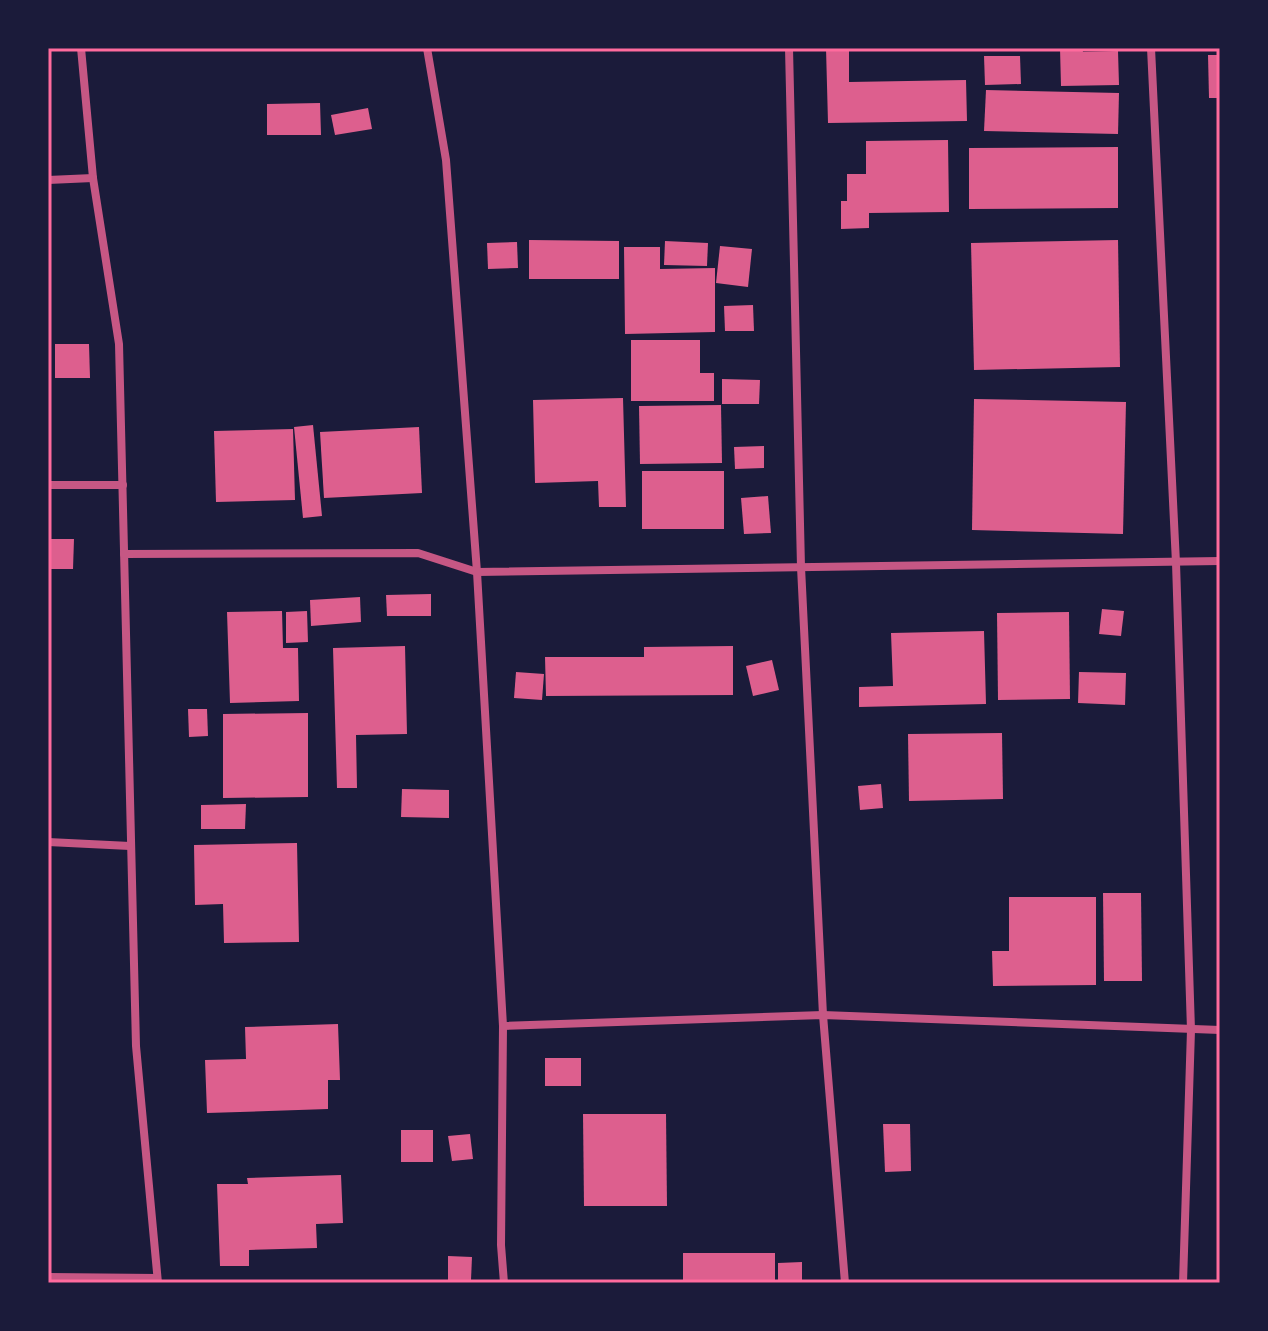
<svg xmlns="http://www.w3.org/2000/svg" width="1268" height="1331" font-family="'Noto Serif',serif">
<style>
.building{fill:#dd5f8e}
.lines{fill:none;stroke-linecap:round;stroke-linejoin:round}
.minor{stroke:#c65784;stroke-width:8}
.neatline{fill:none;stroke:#ff6b9d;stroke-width:3}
</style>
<rect width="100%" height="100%" fill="#1b1b3a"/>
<g class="building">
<path d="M826,48H849V82L966,80L967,121L828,123Z"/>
<path d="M1060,48H1082L1083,52L1118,51L1119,85L1061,86Z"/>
<path d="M1208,55H1220V98H1209Z"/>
<path d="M984,56H1020L1021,84L985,85Z"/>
<path d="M986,90L1119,93L1118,134L984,131Z"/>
<path d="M320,103L321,135H267V104Z"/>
<path d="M368,108L372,129L335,135L331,115Z"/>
<path d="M948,140L949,212L869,213V228L841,229V201H847V174H866V141Z"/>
<path d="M1118,147V208L969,209V148Z"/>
<path d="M529,240L619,241V279H529Z"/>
<path d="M1118,240L1120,367L974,370L971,243Z"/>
<path d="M665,241L708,243L707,266L664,265Z"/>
<path d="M517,242L518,268L488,269L487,243Z"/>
<path d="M720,246L752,249L748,287L716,283Z"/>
<path d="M624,247H660V269L715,268V332L625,334Z"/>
<path d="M753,305L754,331H725L724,306Z"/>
<path d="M631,340H700V373H714V401H631Z"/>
<path d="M55,344H89L90,378H55Z"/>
<path d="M722,379L760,380L759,404H722Z"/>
<path d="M623,398L626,507H599L598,481L535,483L533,400Z"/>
<path d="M974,399L1126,402L1123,534L972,530Z"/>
<path d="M721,405L722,463L640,464L639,406Z"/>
<path d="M313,425L322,516L303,518L294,427Z"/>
<path d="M419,427L422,493L324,498L320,432Z"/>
<path d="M293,429L295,500L216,502L214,431Z"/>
<path d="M764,446V468L735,469L734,447Z"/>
<rect x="642" y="471" width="82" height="58"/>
<path d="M768,496L771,533L744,534L741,498Z"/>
<path d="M48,539H74L73,569H48Z"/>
<path d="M431,594V616H387L386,595Z"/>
<path d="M360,597L361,622L311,626L310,600Z"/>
<path d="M1102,609L1124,611L1121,636L1099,634Z"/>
<path d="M282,611L283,648H298L299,701L230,703L227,612Z"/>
<path d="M307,611L308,642L286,643V612Z"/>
<path d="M1069,612L1070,699L998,700L997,613Z"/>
<path d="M984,631L986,704L859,707V687L893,686L891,633Z"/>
<path d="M405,646L407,734L356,735L357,788H337L333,648Z"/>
<path d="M733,646V695L546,696L545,657H644V647Z"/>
<path d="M772,660L779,690L753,696L746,666Z"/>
<path d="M516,672L544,674L542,700L514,698Z"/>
<path d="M1079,672L1126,673L1125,705L1078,703Z"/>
<path d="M188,709H207L208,736L189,737Z"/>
<path d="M308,713V797L223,798V714Z"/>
<path d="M1002,733L1003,799L909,801L908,734Z"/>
<path d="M881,784L883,808L860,810L858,786Z"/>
<path d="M402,789L449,790V818L401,817Z"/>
<path d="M246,804L245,829H201V805Z"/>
<path d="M297,843L299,942L224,943L223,904L195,905L194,845Z"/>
<path d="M1103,893H1141L1142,981H1104Z"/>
<path d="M1009,897H1096V985L993,986L992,951H1009Z"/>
<path d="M338,1024L340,1080H328V1109L207,1113L205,1060L246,1059L245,1027Z"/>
<rect x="545" y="1058" width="36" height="28"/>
<path d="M583,1114H666L667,1206H584Z"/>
<path d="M883,1124H910L911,1171L885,1172Z"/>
<rect x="401" y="1130" width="32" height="32"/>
<path d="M470,1134L473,1159L452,1161L448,1136Z"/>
<path d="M341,1175L343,1223L316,1224L317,1248L249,1250V1266H220L217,1184H248L247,1178Z"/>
<rect x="683" y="1253" width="92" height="30"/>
<path d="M448,1256L472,1257L471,1280H448Z"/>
<path d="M802,1262V1283H778V1263Z"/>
</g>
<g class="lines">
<g class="minor">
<path d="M81,48L93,178L119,344L136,1046L158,1283"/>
<path d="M427,48L446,160L477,572L503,1026L501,1245L504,1283"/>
<path d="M789,48L801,567L823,1015L845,1283"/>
<path d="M1151,48L1176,563L1191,1030L1183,1283"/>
<path d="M48,180L93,178"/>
<path d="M48,485H123"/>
<path d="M124,554L418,553L477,572L1220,561"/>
<path d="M48,842L130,846"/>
<path d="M503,1026L823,1015L1220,1030"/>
<path d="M48,1277L157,1278"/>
</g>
</g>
<rect width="1268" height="1331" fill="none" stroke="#1b1b3a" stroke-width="100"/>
<rect x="50" y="50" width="1168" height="1231" class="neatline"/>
</svg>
